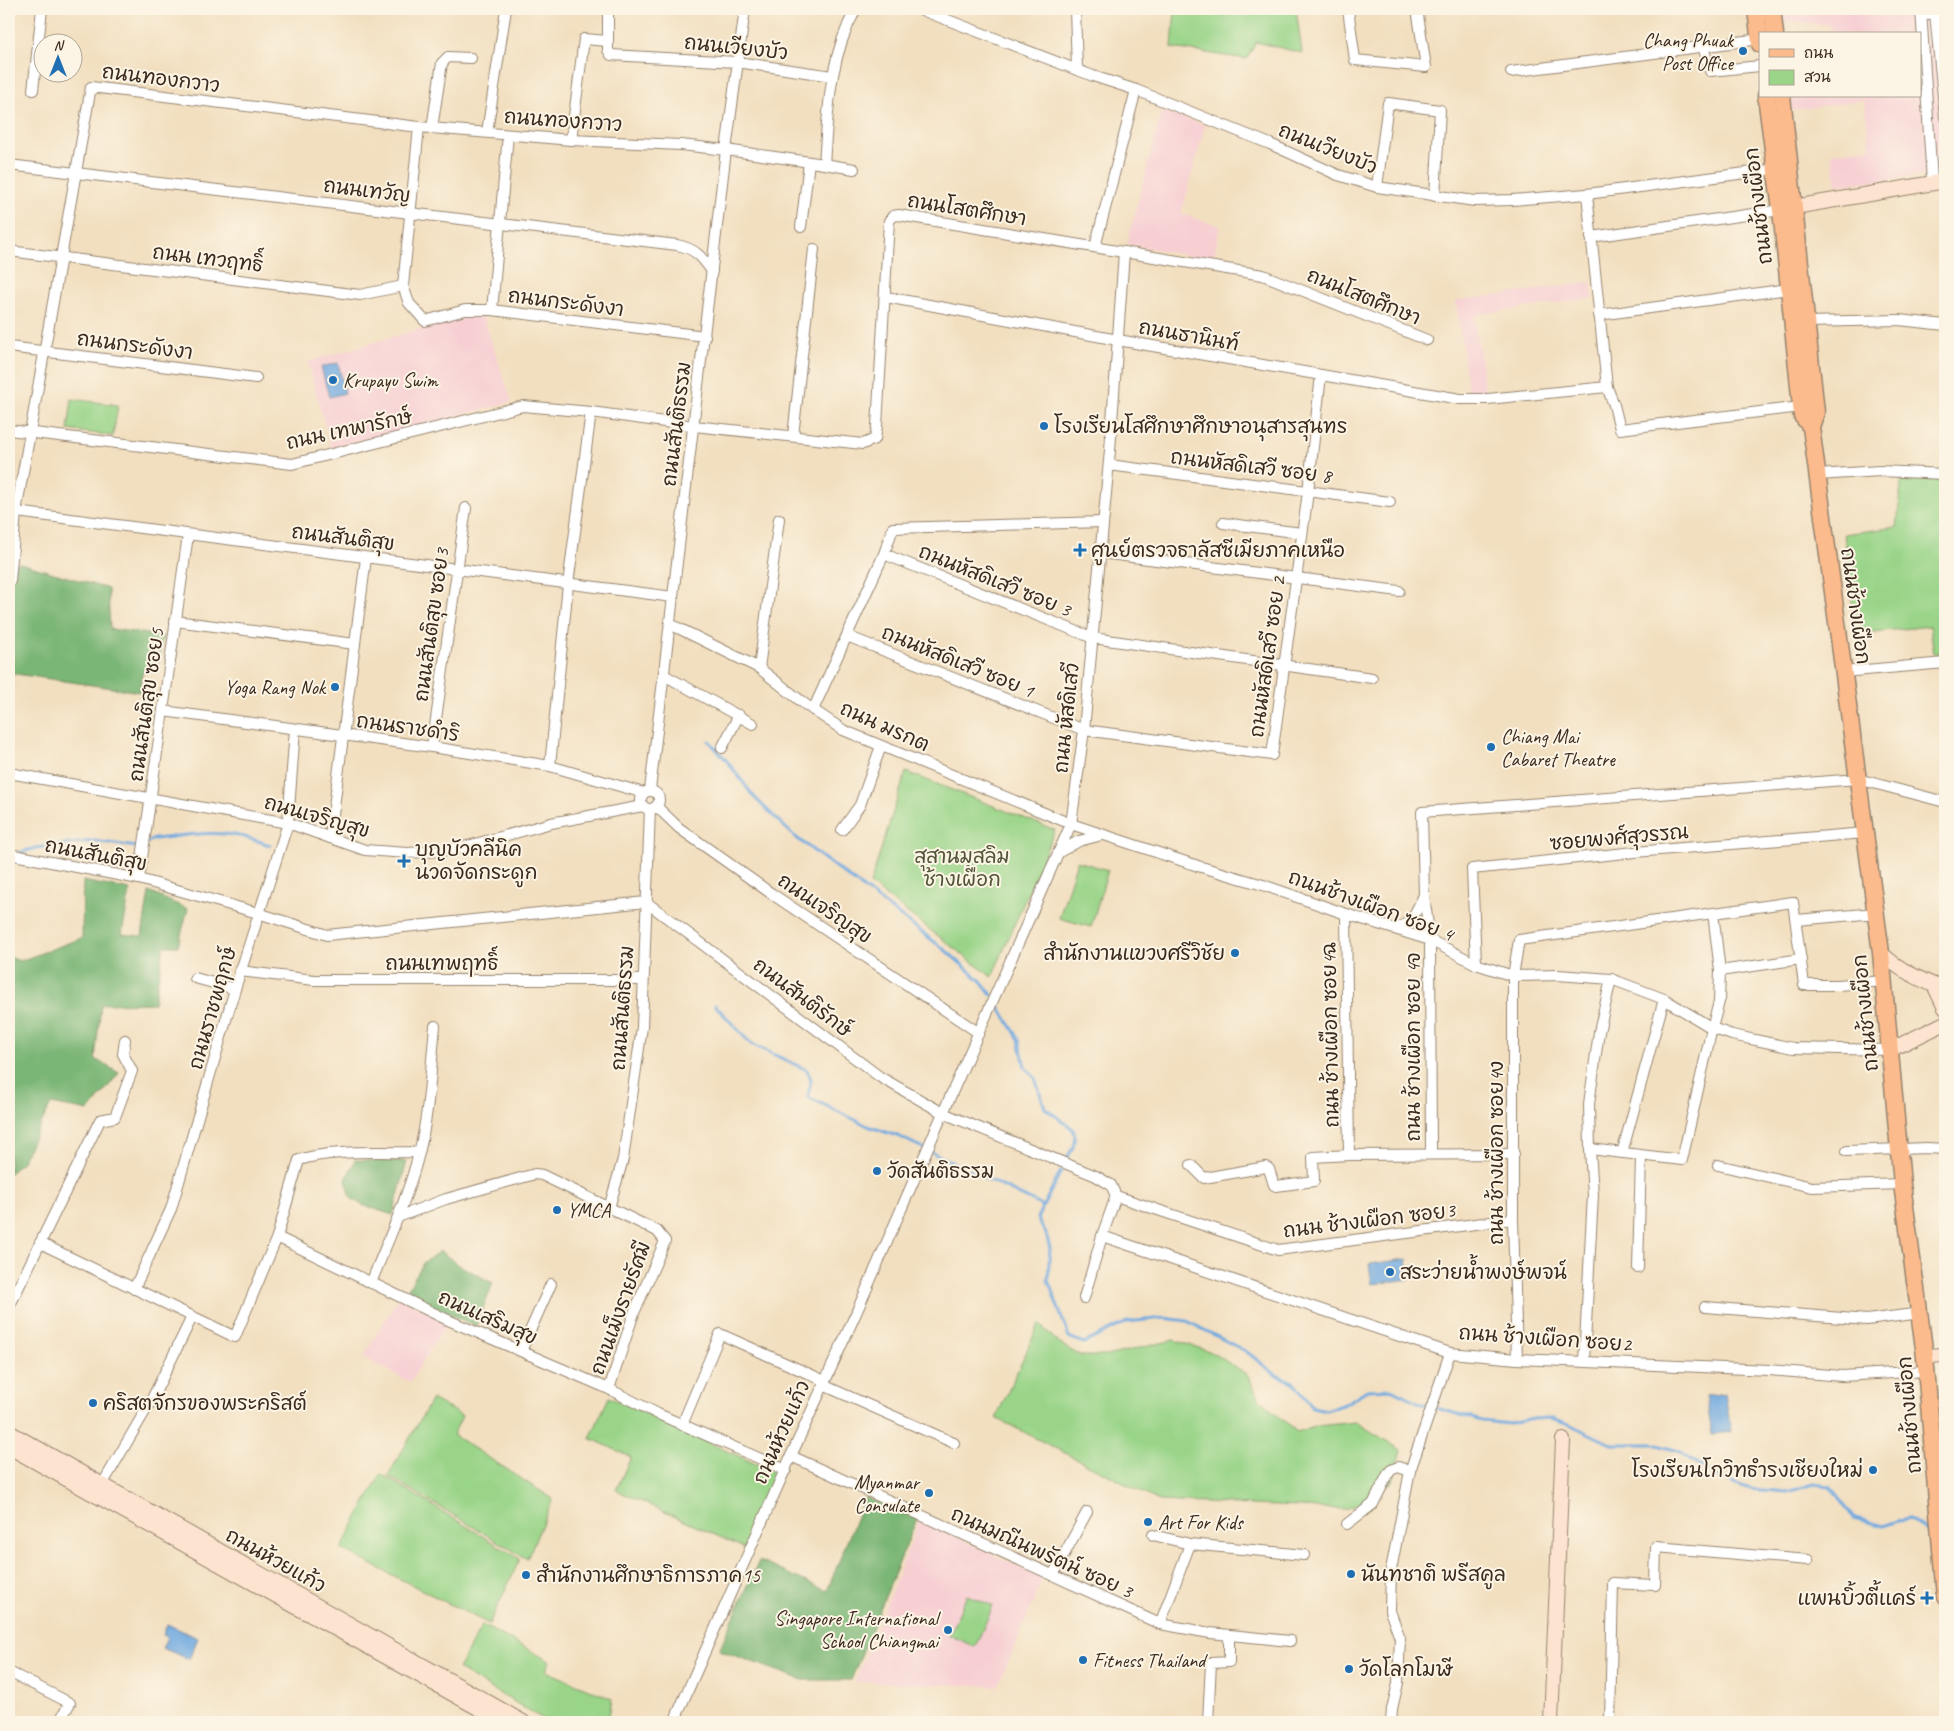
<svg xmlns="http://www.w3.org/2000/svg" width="1954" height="1731" font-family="Caveat,'Playpen Sans Thai',sans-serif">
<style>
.built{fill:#f7cfd3}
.green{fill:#99d488;stroke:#6a7f53}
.forest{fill:#7ab674;stroke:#5a7049}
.water{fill:#6fa9df;stroke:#556a7e}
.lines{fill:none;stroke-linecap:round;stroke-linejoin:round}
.stream{stroke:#6fa9df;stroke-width:3}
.street-casing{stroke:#96846f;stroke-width:12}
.secondary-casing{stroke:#96846f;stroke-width:16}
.primary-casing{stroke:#96846f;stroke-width:19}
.street{stroke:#fff;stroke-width:10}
.secondary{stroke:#fde4d1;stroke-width:14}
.primary{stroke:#fbbb8c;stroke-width:16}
.poi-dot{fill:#1f6fb2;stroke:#fcf5e5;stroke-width:2}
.labels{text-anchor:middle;stroke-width:4;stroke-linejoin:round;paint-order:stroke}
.poi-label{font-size:20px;fill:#3b2a1e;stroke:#fcf5e5;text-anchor:start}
.street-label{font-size:20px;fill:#3b2a1e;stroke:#fcf5e5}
.park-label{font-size:20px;fill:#525438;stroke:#fcf5e5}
</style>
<rect width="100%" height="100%" fill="#fcf5e5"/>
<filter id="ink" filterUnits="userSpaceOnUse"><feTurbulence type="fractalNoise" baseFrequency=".02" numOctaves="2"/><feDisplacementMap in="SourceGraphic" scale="10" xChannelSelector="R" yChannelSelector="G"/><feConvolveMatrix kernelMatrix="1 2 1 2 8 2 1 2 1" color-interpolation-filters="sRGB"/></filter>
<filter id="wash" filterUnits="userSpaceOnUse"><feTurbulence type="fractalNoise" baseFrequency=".0096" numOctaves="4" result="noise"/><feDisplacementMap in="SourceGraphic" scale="20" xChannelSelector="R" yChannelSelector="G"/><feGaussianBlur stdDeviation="1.12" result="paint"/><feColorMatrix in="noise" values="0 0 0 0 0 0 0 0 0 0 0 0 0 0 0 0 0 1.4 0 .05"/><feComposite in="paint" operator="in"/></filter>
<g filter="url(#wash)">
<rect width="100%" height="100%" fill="#f2dfc0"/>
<g class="built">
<path d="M1775,9H1945V173L1837,185L1831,153L1870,148L1864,100L1787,111L1785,96H1920V34H1851L1831,31L1830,25L1776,20Z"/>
<path d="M1162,110L1205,125L1181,214L1220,226L1213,260L1127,244Z"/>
<path d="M1591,282L1593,298L1474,315L1485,393L1469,395L1456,301Z"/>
<path d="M481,311L512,402L331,448L308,362Z"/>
<path d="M399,1297L448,1321L410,1382L363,1357Z"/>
<path d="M920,1520L1043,1578L998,1686L855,1682Z"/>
</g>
<g class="green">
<path d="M1175,9H1296L1302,53L1256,42L1247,59L1172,48Z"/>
<path d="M72,399L118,405L113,436L68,430Z"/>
<path d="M1902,475L1945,482V652L1934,654L1930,626L1856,634L1844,534L1897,527Z"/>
<path d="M906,772L1055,830L992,977L870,884Z"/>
<path d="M1077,861L1108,870L1091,927L1059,918Z"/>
<path d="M1039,1324L1060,1344L1081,1356H1106L1174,1340L1209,1351L1247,1374L1260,1400L1297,1432L1318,1426L1356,1422L1401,1450L1393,1481L1372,1500L1345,1509L1159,1501L996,1418Z"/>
<path d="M609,1397L778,1474L744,1548L616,1490L631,1457L590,1438Z"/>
<path d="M432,1399L462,1416L453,1435L553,1499L527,1559L388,1476Z"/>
<path d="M381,1474L520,1559L489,1624L341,1549Z"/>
<path d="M967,1595L993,1606L975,1647L949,1635Z"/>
<path d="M482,1625L550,1661L546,1671L612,1699L608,1722H554L543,1719L458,1669Z"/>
</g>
<g class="forest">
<path d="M20,563L108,589L110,629L163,636L157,670L142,673L140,692L9,673V564Z"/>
<path d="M83,881L130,890L122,934L142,936L149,892L188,909L178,946H164L154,1003L101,1004L95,1059L119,1073L89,1111L51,1104L21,1163L9,1174V957L20,961L82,938Z"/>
<path d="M355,1160L407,1161L393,1215L362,1205L351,1198L346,1180Z"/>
<path d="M440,1251L459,1265L493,1283L476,1326L405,1294L423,1263Z"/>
<path d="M865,1497L917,1519L851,1680H803L719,1650L759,1561L827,1591Z"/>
</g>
<g class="water">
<path d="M338,363L345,393L329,397L321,367Z"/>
<path d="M1407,1259L1410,1279L1372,1284L1369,1264Z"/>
<path d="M1725,1393L1731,1432L1712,1434L1706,1396Z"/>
<path d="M167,1624L198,1638L189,1659L162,1648L167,1637L163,1635Z"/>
</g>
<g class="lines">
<g class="stream">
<path d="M709,741L727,761L754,797L794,836L944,949L981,981L992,995"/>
<path d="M148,842L154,839C183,836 212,830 240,836C250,838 260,842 270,845"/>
<path d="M20,853L35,848L94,841L137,847L142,845"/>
<path d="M995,1000L1019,1039L1025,1067L1035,1078L1045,1108L1073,1129L1075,1136L1073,1147L1067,1159"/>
<path d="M715,1005L751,1044L807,1070L811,1079L808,1097L868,1126L900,1137L1043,1206"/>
<path d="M1061,1171L1037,1218L1046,1234L1050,1248L1048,1280L1069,1337L1084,1343L1127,1322L1164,1318L1187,1321L1247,1352L1276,1375L1293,1382L1313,1407L1326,1410L1345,1404L1367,1390L1391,1389L1422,1404L1482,1421L1510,1424L1532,1419L1552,1418L1569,1424L1611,1444H1654L1678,1451L1715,1476L1750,1489L1787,1492L1814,1484L1829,1486L1854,1518L1883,1526L1907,1518C1916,1522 1925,1532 1934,1534"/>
</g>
</g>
</g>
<g filter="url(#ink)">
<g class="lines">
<g class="street-casing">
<g id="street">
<path d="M606,9L608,13V50L611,55L737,62L832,76"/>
<path d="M919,9L1093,76L1136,90L1270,144L1338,175L1377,187L1475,201L1512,200L1587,194L1776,169"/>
<path d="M1075,9L1077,70"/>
<path d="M1348,9L1355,60L1426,67L1417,9"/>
<path d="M1921,9L1932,182"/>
<path d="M1921,15L1935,13L1945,117"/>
<path d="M1703,46L1710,71L1760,66"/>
<path d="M1511,72L1760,39"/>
<path d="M33,90L42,9"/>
<path d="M419,127L403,286L409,303L425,321L465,310H492L705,336"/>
<path d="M432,128L442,63L448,57L471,58"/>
<path d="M487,132L506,9"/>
<path d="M571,140L584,39L608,41"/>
<path d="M824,164L854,169"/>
<path d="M9,165L677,245C696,249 701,256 712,271"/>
<path d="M1377,187L1388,103L1440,110L1435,196"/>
<path d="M1587,194L1607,387L1614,405L1620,429L1801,407"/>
<path d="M801,227L809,162"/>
<path d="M1591,237L1781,210"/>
<path d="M1095,247L1136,90"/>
<path d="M9,251L360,295L403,286"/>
<path d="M886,297L1118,340L1460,399H1488L1607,387"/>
<path d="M492,310L508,135"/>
<path d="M1599,315L1789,289"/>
<path d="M1806,322L1899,320L1945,325"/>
<path d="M9,347L256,378"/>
<path d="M9,430L292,464L523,406L591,412L694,426L863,444L875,439L877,426L889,221L893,216L899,215L1263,275L1427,340"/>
<path d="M793,436L814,249"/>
<path d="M1109,465L1390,502"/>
<path d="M1817,475L1880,471L1945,474"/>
<path d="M9,511L673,597"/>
<path d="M1223,523L1302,533"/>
<path d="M1101,553L1399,591"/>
<path d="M884,554L1093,638L1372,678"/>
<path d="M10,581L16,512L91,87L419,127L571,140L681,145L726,150L824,164C828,111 829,57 856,9"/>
<path d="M175,621L355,644"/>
<path d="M670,624L759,668L806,705L843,730L1071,824L1198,866L1263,885L1346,914L1430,940L1476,964L1513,976L1558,975L1611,979L1664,999L1712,1028L1732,1035L1793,1048L1890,1050"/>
<path d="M847,636L1084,730L1272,755L1308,492L1321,375"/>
<path d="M759,668L779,519"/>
<path d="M1843,672L1945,663"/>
<path d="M664,675L753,724"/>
<path d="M813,710L884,554L893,528L1103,522"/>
<path d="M163,711L432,747L550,766L644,793"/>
<path d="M432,747L466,508"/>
<path d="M722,748L739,715"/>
<path d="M550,766L568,584L591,412"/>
<path d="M9,773L288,823L365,850L407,853L442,851L468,846L551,823L643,806"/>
<path d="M650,790L726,150L745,9"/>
<circle cx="650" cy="800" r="9"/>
<path d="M656,806L679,828L772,894L979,1033"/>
<path d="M842,830L860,805L881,746"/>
<path d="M330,838L366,558"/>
<path d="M1059,852L1079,841L1102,835"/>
<path d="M9,854L139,879L258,913L327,935L646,902L880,1077L943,1113L1096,1176L1111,1185L1116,1196"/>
<path d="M139,879L188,535"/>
<path d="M1346,914L1349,1155"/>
<path d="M1797,920L1876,913"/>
<path d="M1393,928C1411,928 1417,909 1424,895"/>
<path d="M1476,964L1472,869L1635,852L1865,833"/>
<path d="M240,971L314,980H643"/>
<path d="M1720,971L1801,959"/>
<path d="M195,978L235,989"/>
<path d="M1590,1149L1682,1160L1712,1028L1719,1002L1720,971L1713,913"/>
<path d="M1847,1151L1927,1148L1945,1149"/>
<path d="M1622,1153L1664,999"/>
<path d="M1431,1154L1430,940L1424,895L1422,812L1858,779L1945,802"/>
<path d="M1191,1165L1204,1178L1266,1167L1269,1169L1274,1185L1276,1186L1314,1181L1313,1157L1349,1155L1514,1154"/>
<path d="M1718,1165L1812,1187L1902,1184"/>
<path d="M1116,1196L1102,1236L1450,1353L1517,1359L1769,1370L1842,1376L1926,1371"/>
<path d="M1116,1196L1278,1250L1513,1219"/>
<path d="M609,1208L623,1159L642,1027L650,809"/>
<path d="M398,1217L446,1199L535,1174L542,1175L657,1231L665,1241L634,1313L609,1389"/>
<path d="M277,1237L448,1320L609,1389L658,1414L786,1470"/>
<path d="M40,1243L235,1337L277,1237L299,1160C330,1149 385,1153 419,1152"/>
<path d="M1638,1268L1641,1156"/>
<path d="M371,1283C388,1240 408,1197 419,1153C429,1114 431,1066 435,1026"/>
<path d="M134,1289L171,1209L235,989L288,823L295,729"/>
<path d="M1084,1298L1102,1236"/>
<path d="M9,1307L100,1120L115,1117L132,1071L123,1054L125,1040"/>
<path d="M1705,1307L1867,1320L1921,1313"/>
<path d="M521,1351L551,1284"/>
<path d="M1517,1359L1513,1219V976L1519,940L1793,902L1804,985H1839L1883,981"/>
<path d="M1584,1361L1593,1195L1590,1149L1589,1104L1599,1032L1611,979"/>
<path d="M823,1385L954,1443"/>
<path d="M682,1425L720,1334L825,1381"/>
<path d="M791,1456L1160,1624L1210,1633L1290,1641"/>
<path d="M102,1485L151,1401L192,1317"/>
<path d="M1347,1524L1373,1504L1388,1474L1391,1470L1398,1467L1410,1471"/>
<path d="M1153,1535L1190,1544L1304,1555"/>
<path d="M1053,1575L1087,1512"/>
<path d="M1160,1624L1190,1544"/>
<path d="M9,1672L70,1703L59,1722"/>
<path d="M674,1722L791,1456L857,1311L943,1113L1071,824L1084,730L1110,450L1124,252"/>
<path d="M1208,1722L1211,1663L1229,1662V1635"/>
<path d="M1391,1722L1392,1709L1398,1683L1400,1638L1390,1611L1391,1570L1410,1471L1450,1353"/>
<path d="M1610,1722L1613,1583L1655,1585L1656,1547L1808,1560"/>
</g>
</g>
<g class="secondary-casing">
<g id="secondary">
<path d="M1783,209L1945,181"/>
<path d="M1881,953C1900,971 1922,980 1945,990"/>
<path d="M1934,985L1945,1008"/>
<path d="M1890,1050L1945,1023"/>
<path d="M1925,1356L1945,1355"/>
<path d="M9,1432L523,1722"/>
<path d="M9,1447L503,1722"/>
<path d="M1551,1722L1563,1440"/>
</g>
</g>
<g class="primary-casing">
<g id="primary">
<path d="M1756,9L1760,44"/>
<path d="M1772,9L1775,34"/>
<path d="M1766,96L1781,210L1802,416L1811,427"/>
<path d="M1782,96L1816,412L1811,427L1881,953L1902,1184L1925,1356L1945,1597"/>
</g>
</g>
<use href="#street" class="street"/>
<use href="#secondary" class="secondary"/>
<use href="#primary" class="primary"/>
</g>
</g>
<g class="poi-dot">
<circle cx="1743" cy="51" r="5"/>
<circle cx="333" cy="380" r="5"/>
<circle cx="1044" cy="426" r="5"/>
<path d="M1077.5 542.5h5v5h5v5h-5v5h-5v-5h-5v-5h5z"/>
<circle cx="335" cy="687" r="5"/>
<circle cx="1491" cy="747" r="5"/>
<path d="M401.5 853.5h5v5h5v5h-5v5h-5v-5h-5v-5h5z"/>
<circle cx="1235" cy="953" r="5"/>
<circle cx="877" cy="1171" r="5"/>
<circle cx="557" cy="1210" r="5"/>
<circle cx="1390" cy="1272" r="5"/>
<circle cx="93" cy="1403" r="5"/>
<circle cx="1873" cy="1470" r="5"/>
<circle cx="929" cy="1493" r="5"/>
<circle cx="1148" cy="1522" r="5"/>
<circle cx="1351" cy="1574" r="5"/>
<circle cx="526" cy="1575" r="5"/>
<path d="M1924.5 1590.5h5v5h5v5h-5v5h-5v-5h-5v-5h5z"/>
<circle cx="948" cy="1630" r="5"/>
<circle cx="1083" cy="1660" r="5"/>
<circle cx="1349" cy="1669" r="5"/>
</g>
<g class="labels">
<g class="poi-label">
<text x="1733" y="47" text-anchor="end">Chang Phuak<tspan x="1733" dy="23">Post Office</tspan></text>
<text x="343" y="387">Krupayu Swim</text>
<text x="1054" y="433">โรงเรียนโสศึกษาศึกษาอนุสารสุนทร</text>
<text x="1091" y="557">ศูนย์ตรวจธาลัสซีเมียภาคเหนือ</text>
<text x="325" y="694" text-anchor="end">Yoga Rang Nok</text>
<text x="1501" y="743">Chiang Mai<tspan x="1501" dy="23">Cabaret Theatre</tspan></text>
<text x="415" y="856">บุญบัวคลีนิค<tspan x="415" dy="23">นวดจัดกระดูก</tspan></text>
<text x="1225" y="960" text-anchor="end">สำนักงานแขวงศรีวิชัย</text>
<text x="887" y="1178">วัดสันติธรรม</text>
<text x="567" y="1217">YMCA</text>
<text x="1400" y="1279">สระว่ายน้ำพงษ์พจน์</text>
<text x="103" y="1410">คริสตจักรของพระคริสต์</text>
<text x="1863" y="1477" text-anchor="end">โรงเรียนโกวิทธำรงเชียงใหม่</text>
<text x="919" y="1489" text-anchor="end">Myanmar<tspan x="919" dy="23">Consulate</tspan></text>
<text x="1158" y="1529">Art For Kids</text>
<text x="1361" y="1581">นันทชาติ พรีสคูล</text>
<text x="536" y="1582">สำนักงานศึกษาธิการภาค15</text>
<text x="1916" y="1605" text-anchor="end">แพนบิ้วตี้แคร์</text>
<text x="938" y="1625" text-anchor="end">Singapore International<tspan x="938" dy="23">School Chiangmai</tspan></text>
<text x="1093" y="1667">Fitness Thailand</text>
<text x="1359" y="1676">วัดโลกโมฬี</text>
</g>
<g class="street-label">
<text transform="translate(736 47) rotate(6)" y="7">ถนนเวียงบัว</text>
<text transform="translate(161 78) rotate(7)" y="7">ถนนทองกวาว</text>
<text transform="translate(563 120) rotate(4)" y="7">ถนนทองกวาว</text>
<text transform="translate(1328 148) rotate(22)" y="7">ถนนเวียงบัว</text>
<text transform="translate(367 190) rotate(7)" y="7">ถนนเทวัญ</text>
<text transform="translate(1758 206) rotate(-97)" y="7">ถนนช้างเผือก</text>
<text transform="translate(967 209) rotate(9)" y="7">ถนนโสตศึกษา</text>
<text transform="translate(208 258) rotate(7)" y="7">ถนน เทวฤทธิ์</text>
<text transform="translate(1364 296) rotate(22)" y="7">ถนนโสตศึกษา</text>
<text transform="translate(566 302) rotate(7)" y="7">ถนนกระดังงา</text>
<text transform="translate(1189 335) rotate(10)" y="7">ถนนธานินท์</text>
<text transform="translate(135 345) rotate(7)" y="7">ถนนกระดังงา</text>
<text transform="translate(676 424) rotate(-83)" y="7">ถนนสันติธรรม</text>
<text transform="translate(349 429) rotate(-12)" y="7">ถนน เทพารักษ์</text>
<text transform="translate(1251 466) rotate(7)" y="7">ถนนหัสดิเสวี ซอย 8</text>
<text transform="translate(343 537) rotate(7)" y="7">ถนนสันติสุข</text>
<text transform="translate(995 580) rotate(22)" y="7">ถนนหัสดิเสวี ซอย 3</text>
<text transform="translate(1856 606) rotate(82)" y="7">ถนนช้างเผือก</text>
<text transform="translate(431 625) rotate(-82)" y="7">ถนนสันติสุข ซอย3</text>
<text transform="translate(1267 657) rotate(-82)" y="7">ถนนหัสดิเสวี ซอย 2</text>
<text transform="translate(958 661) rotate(22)" y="7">ถนนหัสดิเสวี ซอย 1</text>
<text transform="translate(146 705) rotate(-82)" y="7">ถนนสันติสุข ซอย5</text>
<text transform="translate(1066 718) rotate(-84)" y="7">ถนน หัสดิเสวี</text>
<text transform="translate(885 726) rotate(24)" y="7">ถนน มรกต</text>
<text transform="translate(408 727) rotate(8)" y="7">ถนนราชดำริ</text>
<text transform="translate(317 816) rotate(16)" y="7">ถนนเจริญสุข</text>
<text transform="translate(1619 837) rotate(-5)" y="7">ซอยพงศ์สุวรรณ</text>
<text transform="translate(96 854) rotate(11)" y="7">ถนนสันติสุข</text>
<text transform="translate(1371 905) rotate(20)" y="7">ถนนช้างเผือก ซอย 4</text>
<text transform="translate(825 908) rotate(34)" y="7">ถนนเจริญสุข</text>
<text x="442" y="970">ถนนเทพฤทธิ์</text>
<text transform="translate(803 997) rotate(37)" y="7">ถนนสันติรักษ์</text>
<text transform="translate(212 1008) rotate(-74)" y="7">ถนนราชพฤกษ์</text>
<text transform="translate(622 1008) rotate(-86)" y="7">ถนนสันติธรรม</text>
<text transform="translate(1865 1013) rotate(-96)" y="7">ถนนช้างเผือก</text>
<text transform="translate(1330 1035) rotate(-91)" y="7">ถนน ช้างเผือก ซอย4ฉ</text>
<text transform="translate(1413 1047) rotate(-90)" y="7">ถนน ช้างเผือก ซอย 4จ</text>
<text transform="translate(1496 1153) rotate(-90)" y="7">ถนน ช้างเผือก ซอย4ง</text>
<text transform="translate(1369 1220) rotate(-7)" y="7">ถนน ช้างเผือก ซอย3</text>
<text transform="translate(620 1308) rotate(-70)" y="7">ถนนเม็งรายรัศมี</text>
<text transform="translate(488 1317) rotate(24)" y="7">ถนนเสริมสุข</text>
<text transform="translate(1545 1338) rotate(4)" y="7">ถนน ช้างเผือก ซอย2</text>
<text transform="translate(1909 1415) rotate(-95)" y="7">ถนนช้างเผือก</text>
<text transform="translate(781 1432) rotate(-66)" y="7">ถนนห้วยแก้ว</text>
<text transform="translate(1042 1552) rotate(24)" y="7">ถนนมณีนพรัตน์ ซอย 3</text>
<text transform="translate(276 1560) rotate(29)" y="7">ถนนห้วยแก้ว</text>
</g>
<g class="park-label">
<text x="962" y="863">สุสานมุสลิม<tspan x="962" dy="23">ช้างเผือก</tspan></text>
</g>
</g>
<rect width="1954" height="1731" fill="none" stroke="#fcf5e5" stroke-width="30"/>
<rect x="1759" y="32" width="162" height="65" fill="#fcf5e5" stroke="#afa495"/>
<rect x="1769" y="49" width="25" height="8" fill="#fbbb8c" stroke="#afa495"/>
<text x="1804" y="58" font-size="15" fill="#3b2a1e">ถนน</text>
<rect x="1769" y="70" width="25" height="15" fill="#99d488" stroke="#afa495"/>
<text x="1804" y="82" font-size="15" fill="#3b2a1e">สวน</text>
<g transform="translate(58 58)"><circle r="24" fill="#fcf5e5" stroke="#afa495"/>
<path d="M0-4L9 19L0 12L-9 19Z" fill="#1f6fb2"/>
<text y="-8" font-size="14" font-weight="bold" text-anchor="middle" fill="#3b2a1e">N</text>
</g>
</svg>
